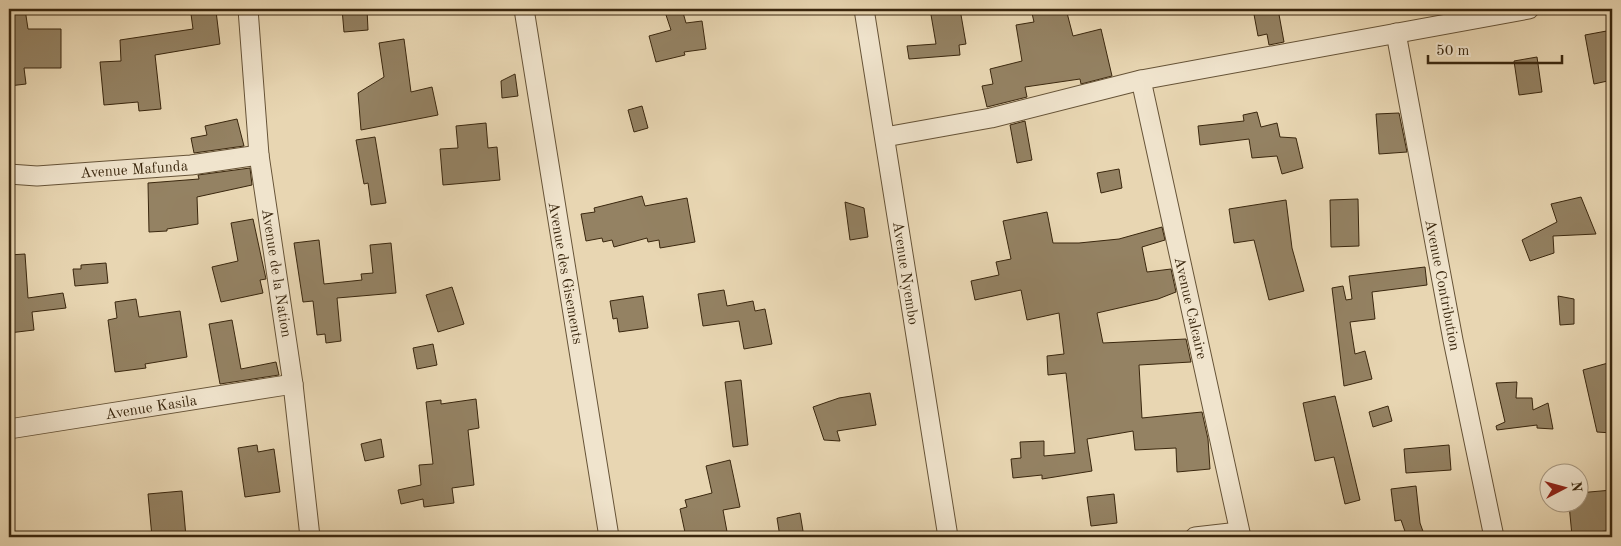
<svg xmlns="http://www.w3.org/2000/svg" width="1621" height="546" font-family="'Old Standard TT',serif">
<style>
.building{fill:#948263;stroke:#3a270e}
.lines{fill:none;stroke-linecap:round;stroke-linejoin:round}
.minor-casing{stroke:#665337;stroke-width:21}
.minor{stroke:#f0e4cd;stroke-width:19}
.labels{text-anchor:middle;stroke-width:4;stroke-linejoin:round;paint-order:stroke}
.street-label{font-size:15px;fill:#3a270e;stroke:#f0e4cd}
</style>
<rect width="100%" height="100%" fill="#e8d6b2"/>
<filter id="stains"><feTurbulence type="fractalNoise" baseFrequency=".004" numOctaves="4"/><feColorMatrix values="0 0 0 0 .2 0 0 0 0 .09 0 0 0 0 .02 0 0 0 .5 -.17"/></filter>
<radialGradient id="worn" r=".72"><stop offset=".6" stop-color="#630" stop-opacity="0"/><stop offset="1" stop-color="#630" stop-opacity=".3"/></radialGradient>
<g class="building">
<path d="M25,9L28,29H61V68H24L26,84L9,86V11Z"/>
<path d="M342,9H367L368,30L344,32Z"/>
<path d="M664,9H682L686,23L702,21L706,49L684,52L685,55L656,62L649,36L671,30Z"/>
<path d="M930,9H960L966,44L959,45L960,55L909,59L907,46L936,44Z"/>
<path d="M1031,9H1066L1073,36L1101,29L1112,76L1081,84L1080,79L1025,87L1027,97L987,107L982,86L993,84L990,69L1022,61L1016,25L1034,22Z"/>
<path d="M1253,9H1278L1284,42L1269,45L1267,34L1258,36Z"/>
<path d="M216,11L220,44L155,55L161,109L139,111L138,102L104,105L100,62L121,61L120,40L193,29L191,14Z"/>
<path d="M1612,30V80L1594,84L1585,35Z"/>
<path d="M404,39L411,92L432,87L438,115L361,130L358,93L384,77L379,43Z"/>
<path d="M1537,57L1542,92L1519,95L1514,61Z"/>
<path d="M515,74L518,96L502,98L501,81Z"/>
<path d="M642,106L648,128L634,132L628,110Z"/>
<path d="M1257,112L1261,127L1277,123L1280,137L1296,138L1303,168L1282,174L1277,156L1252,158L1249,139L1200,145L1198,126L1244,121L1243,115Z"/>
<path d="M1399,113L1407,152L1379,154L1376,114Z"/>
<path d="M237,119L244,146L194,153L191,138L207,135L205,126Z"/>
<path d="M1025,121L1032,160L1017,163L1010,125Z"/>
<path d="M486,123L488,148L497,147L500,180L443,185L440,149L458,148L456,126Z"/>
<path d="M375,137L386,203L371,205L368,183L364,184L356,140Z"/>
<path d="M250,168L252,185L197,197L198,224L167,229V231L149,232L148,183L199,179L198,175Z"/>
<path d="M1119,169L1122,188L1101,193L1097,173Z"/>
<path d="M642,196L645,206L687,198L695,242L660,248L659,240L648,242L647,238L614,247L612,240L603,242L602,238L586,241L581,214L595,212L594,208Z"/>
<path d="M1581,197L1596,234L1553,236L1554,253L1530,261L1522,240L1557,222L1551,204Z"/>
<path d="M1358,199L1359,246L1331,247L1330,200Z"/>
<path d="M1286,200L1292,248L1304,291L1269,300L1254,240L1234,243L1229,209Z"/>
<path d="M845,202L864,208L868,237L850,240Z"/>
<path d="M1047,212L1053,243H1079L1119,239L1162,227L1165,240L1142,247L1147,272L1171,269L1176,292L1158,299L1097,313L1103,343L1186,339L1191,362L1139,365L1142,418L1202,412L1208,439L1210,469L1177,472L1176,448L1135,450L1133,431L1087,439L1092,471L1042,479V475L1013,478L1011,459L1021,458L1020,442L1044,441V456L1075,453L1066,373L1048,375L1047,356L1064,354L1059,313L1027,320L1021,290L975,300L971,281L999,275L996,262L1011,259L1003,221Z"/>
<path d="M253,219L266,279L260,280L263,293L221,302L212,267L238,261L231,223Z"/>
<path d="M319,240L324,284L362,280L361,274L373,273L370,245L391,243L396,293L337,298L341,341L326,343L325,334L317,335L313,301L303,302L294,243Z"/>
<path d="M25,254L28,298L63,293L66,308L32,312L34,330L9,333V255Z"/>
<path d="M106,263L108,283L75,286L73,269H81V265Z"/>
<path d="M1425,267L1427,285L1372,292L1375,319L1350,322L1355,354L1365,351L1372,379L1344,386L1332,288L1343,286L1346,300L1352,299L1349,276Z"/>
<path d="M452,287L464,324L438,332L426,295Z"/>
<path d="M724,290L727,306L753,301L755,311L765,309L772,344L744,349L739,321L703,326L698,294Z"/>
<path d="M643,296L648,328L619,332L617,318L613,319L610,301Z"/>
<path d="M1558,296L1574,299V324L1560,325Z"/>
<path d="M136,299L139,317L180,311L187,357L145,364L146,368L115,372L108,320L117,318L115,302Z"/>
<path d="M232,320L241,369L276,362L279,375L220,384L209,324Z"/>
<path d="M433,344L437,365L417,369L413,348Z"/>
<path d="M1608,363L1612,379V433L1597,432L1583,370Z"/>
<path d="M741,380L748,445L733,447L725,382Z"/>
<path d="M1517,382L1516,398H1532L1533,410L1548,403L1553,429L1537,428V425L1497,430L1496,426L1505,422L1496,383Z"/>
<path d="M870,393L876,425L837,431L840,441L824,440L813,407L839,398Z"/>
<path d="M1335,396L1360,500L1345,504L1334,457L1315,461L1303,403Z"/>
<path d="M476,399L479,428L468,430L474,485L452,488L454,503L424,507L423,499L401,504L398,490L421,485L419,465L433,464L426,402L441,400V404Z"/>
<path d="M1388,406L1392,421L1373,427L1369,412Z"/>
<path d="M381,439L384,457L365,461L361,444Z"/>
<path d="M257,445L258,452L274,449L280,492L245,497L238,448Z"/>
<path d="M1449,445L1451,470L1406,473L1404,449Z"/>
<path d="M730,460L740,507L723,510L728,537H686L680,509L687,507L685,500L712,493L706,466Z"/>
<path d="M1416,486L1420,523L1425,537H1407L1401,520L1395,521L1391,489Z"/>
<path d="M1612,490V530L1572,536L1569,504H1578V493Z"/>
<path d="M182,491L186,537H152L148,494Z"/>
<path d="M1114,494L1117,523L1091,526L1087,497Z"/>
<path d="M800,513L804,537H780L777,518Z"/>
</g>
<g class="lines">
<g class="minor-casing">
<g id="minor">
<path d="M248,9L259,155L293,384L310,537"/>
<path d="M524,9L609,537"/>
<path d="M864,9L948,537"/>
<path d="M1396,33L1453,340L1494,537"/>
<path d="M1141,80L1241,537"/>
<path d="M885,137L991,118L1141,80L1529,9"/>
<path d="M9,174L37,176L191,165L259,155"/>
<path d="M9,429L293,384"/>
<path d="M1195,537L1239,532"/>
</g>
</g>
<use href="#minor" class="minor"/>
</g>
<g class="labels">
<g class="street-label">
<text transform="translate(134 169) rotate(-4)" y="5">Avenue Mafunda</text>
<text transform="translate(277 273) rotate(81)" y="5">Avenue de la Nation</text>
<text transform="translate(566 273) rotate(80)" y="5">Avenue des Gisements</text>
<text transform="translate(906 273) rotate(81)" y="5">Avenue Nyembo</text>
<text transform="translate(1443 285) rotate(79)" y="5">Avenue Contribution</text>
<text transform="translate(1191 308) rotate(77)" y="5">Avenue Calcaire</text>
<text transform="translate(151 407) rotate(-9)" y="5">Avenue Kasila</text>
</g>
</g>
<rect width="1621" height="546" fill="none" stroke="#e8d6b2" stroke-width="30"/>
<rect x="10" y="10" width="1601" height="526" fill="none" stroke="#3a270e" stroke-width="2.5"/>
<rect x="15" y="15" width="1591" height="516" fill="none" stroke="#3a270e"/>
<g transform="translate(1564 488) rotate(84)"><circle r="24" fill="#f0e4cd" stroke="#a79881"/>
<path d="M0-4L9 19L0 12L-9 19Z" fill="#8f2418"/>
<text y="-8" font-size="14" font-weight="bold" text-anchor="middle" fill="#3a270e">N</text>
</g>
<path d="M1428 55v8h134v-8" fill="none" stroke="#3a270e" stroke-width="2.5"/>
<text x="1436" y="55" font-size="15" fill="#3a270e" stroke="#f0e4cd" stroke-width="4" paint-order="stroke">50 m</text>
<rect width="100%" height="100%" filter="url(#stains)"/>
<rect width="100%" height="100%" fill="url(#worn)"/>
</svg>
